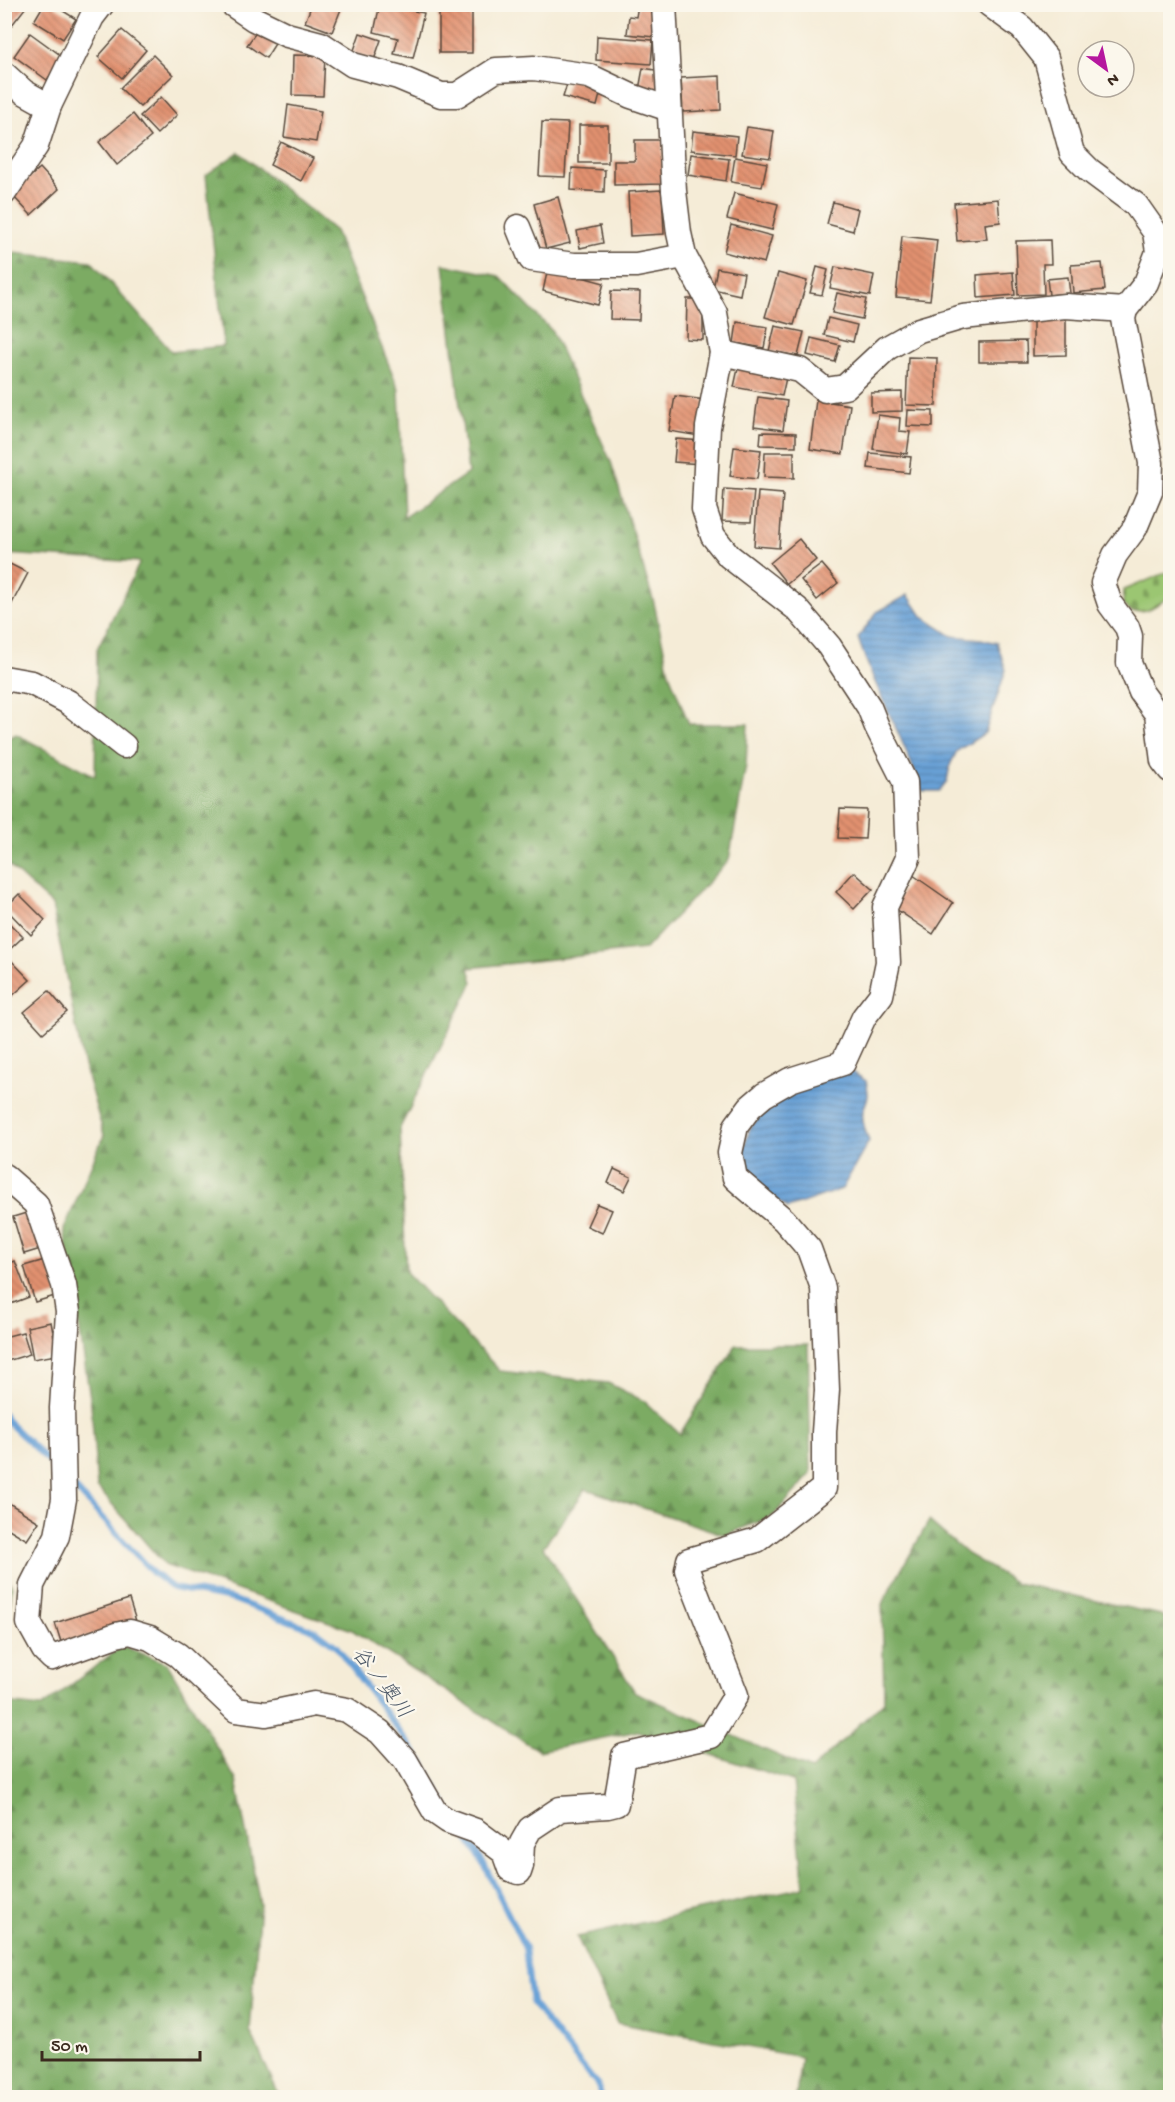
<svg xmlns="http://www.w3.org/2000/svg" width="1175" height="2102" font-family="'Gochi Hand','Klee One',sans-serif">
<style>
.forest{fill:url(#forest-firs);stroke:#5c6a41;stroke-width:1.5}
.cemetery{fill:url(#cemetery-stones);stroke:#6b7848;stroke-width:1.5}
.water{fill:url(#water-rules);stroke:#52657a;stroke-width:1.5}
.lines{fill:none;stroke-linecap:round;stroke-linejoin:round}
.stream{stroke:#68a0d6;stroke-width:6}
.building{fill:url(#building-back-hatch)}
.minor-casing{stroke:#57473a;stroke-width:27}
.minor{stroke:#fff;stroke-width:24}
.labels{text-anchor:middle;stroke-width:4.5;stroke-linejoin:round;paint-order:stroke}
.water-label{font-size:21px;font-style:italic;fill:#4d5968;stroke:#fbf7ec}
</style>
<defs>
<pattern id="forest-firs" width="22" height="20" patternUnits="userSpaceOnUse" patternTransform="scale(1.5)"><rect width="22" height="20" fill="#7cab64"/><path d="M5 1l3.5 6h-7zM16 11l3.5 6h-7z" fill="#678b52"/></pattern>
<pattern id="cemetery-stones" width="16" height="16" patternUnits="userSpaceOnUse" patternTransform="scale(1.5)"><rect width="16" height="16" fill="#9bc672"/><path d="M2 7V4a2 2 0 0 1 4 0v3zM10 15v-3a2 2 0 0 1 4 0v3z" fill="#80a15d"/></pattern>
<pattern id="water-rules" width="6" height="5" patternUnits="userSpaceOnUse" patternTransform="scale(1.5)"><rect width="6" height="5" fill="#68a0d6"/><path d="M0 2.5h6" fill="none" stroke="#5783ad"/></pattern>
<pattern id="building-back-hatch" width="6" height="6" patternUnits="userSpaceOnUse" patternTransform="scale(1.5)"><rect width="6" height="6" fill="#e29170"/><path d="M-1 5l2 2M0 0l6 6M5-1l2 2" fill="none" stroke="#b8775b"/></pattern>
</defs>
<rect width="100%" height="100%" fill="#fbf7ec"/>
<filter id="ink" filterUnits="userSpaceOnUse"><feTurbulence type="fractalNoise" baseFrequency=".0167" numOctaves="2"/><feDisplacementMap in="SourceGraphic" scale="12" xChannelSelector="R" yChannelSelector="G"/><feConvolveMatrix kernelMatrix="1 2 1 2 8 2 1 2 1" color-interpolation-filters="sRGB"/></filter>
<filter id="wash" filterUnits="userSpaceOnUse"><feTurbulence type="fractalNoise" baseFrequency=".008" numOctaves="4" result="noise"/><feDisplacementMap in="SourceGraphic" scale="24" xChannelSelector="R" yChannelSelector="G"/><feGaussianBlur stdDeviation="1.35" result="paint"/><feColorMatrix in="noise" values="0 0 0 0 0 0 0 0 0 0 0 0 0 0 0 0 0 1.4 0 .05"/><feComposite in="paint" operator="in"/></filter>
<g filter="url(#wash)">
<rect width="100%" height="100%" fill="#f5ecd7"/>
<g class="forest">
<path d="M239,152L335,231L399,390L404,517L468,473L443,264L499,276L552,331L611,462L654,603L669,673L689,724H748L746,765L729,860L645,949L469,968L473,982L400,1128L406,1272L500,1371L608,1383L644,1401L680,1434L736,1345H808L811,1474L773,1516L725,1535L586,1489L543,1547L635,1692L811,1770L884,1701L882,1604L929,1521L967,1554L1016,1583L1161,1615L1170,1622V2097H796L801,2057L617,2023L577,1937L804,1887L793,1781L638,1731L539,1751L352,1630L165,1565L97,1487L91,1404L64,1229L104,1135L83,1062L52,905L5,862V740L16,734L95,776L97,649L140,562L5,554V257L13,253L91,261L172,352L224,346L206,175Z"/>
<path d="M5,1572L12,1587L5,1652Z"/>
<path d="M122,1646L167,1663L236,1780L260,1904L250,2031L280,2097H5V1703L42,1707Z"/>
</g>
<path class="cemetery" d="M1170,571V597L1148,610L1132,612L1123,604L1124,590Z"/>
<g class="water">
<path d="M908,595L922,616L952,636L981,639L997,643L1006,670L985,733L957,751L950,765L947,781L939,791H922C904,738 875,691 858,638L877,612Z"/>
<path d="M851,1071L866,1081C870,1101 868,1094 863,1111C861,1120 865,1131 869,1141L842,1189L788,1208L748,1180L742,1153L750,1128L782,1090Z"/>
</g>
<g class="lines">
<g class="stream">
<path d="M4,1414L6,1420L56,1468"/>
<path d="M71,1484L153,1573L173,1588L232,1599L316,1631L336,1646L423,1763L449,1811"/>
<path d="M464,1834L483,1862L525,1948L532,2003L598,2086L602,2098"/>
</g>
</g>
<g id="blocks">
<g class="building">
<path d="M4,4H22L26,7L4,35Z"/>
<path d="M44,4H52L76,19L63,39L34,21Z"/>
<path d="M312,4H343L332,32L305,22Z"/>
<path d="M380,4L424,13L413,58L394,54L398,38L374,32Z"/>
<path d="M638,5H658L654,37L627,34L629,16L636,17Z"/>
<rect x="439" y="9" width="33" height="44"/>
<path d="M262,24L280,36L266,58L247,45Z"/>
<path d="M122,30L146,50L122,78L98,57Z"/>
<path d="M30,33L63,57L47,80L14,56Z"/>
<path d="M360,33L381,40L374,60L353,53Z"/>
<path d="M597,36L653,40L651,64L596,60Z"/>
<path d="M153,55L173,75L140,107L120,88Z"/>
<path d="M293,55L325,56L323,96L292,95Z"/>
<path d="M643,68L661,71L657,93L639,90Z"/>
<path d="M720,76L721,110L683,112L681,78Z"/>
<path d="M569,78L602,87L597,106L563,97Z"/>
<path d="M161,97L177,115L157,134L140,116Z"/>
<path d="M288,105L321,111L316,142L284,137Z"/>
<path d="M133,114L151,137L117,165L99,142Z"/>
<path d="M542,122L568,123L565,177L539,176Z"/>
<rect x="579" y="125" width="29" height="38"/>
<path d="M747,127L774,131L770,158L742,154Z"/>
<path d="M693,131L737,136L735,155L691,150Z"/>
<path d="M635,140H663V184L614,185V161H635Z"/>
<path d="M281,142L313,158L301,181L270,165Z"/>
<path d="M691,154L729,159L726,181L688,175Z"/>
<path d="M735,157L767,163L762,187L731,182Z"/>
<path d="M40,168L59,189L31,215L11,194Z"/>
<path d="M572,168L605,170L604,192L571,190Z"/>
<path d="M662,190L664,234L630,236L628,192Z"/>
<path d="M734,193L778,204L772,230L727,219Z"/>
<path d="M558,197L570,243L546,249L534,204Z"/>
<path d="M998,199L1000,222L985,224L987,239L957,241L954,203Z"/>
<path d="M833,202L858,209L853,231L827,224Z"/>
<path d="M731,225L772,236L764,263L724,252Z"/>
<path d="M600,226L603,243L580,248L577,231Z"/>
<path d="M902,236L937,240L930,300L896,297Z"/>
<path d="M1050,240L1051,264H1043L1044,294L1018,295L1016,241Z"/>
<path d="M1102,263L1105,290L1073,293L1071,265Z"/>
<path d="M817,267L828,270L822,295L810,293Z"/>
<path d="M835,267L874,275L870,296L830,288Z"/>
<path d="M548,268L604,283L598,305L543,291Z"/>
<path d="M717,268L744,273L740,295L713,289Z"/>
<path d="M1013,272L1015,295L978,298L977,275Z"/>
<path d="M778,273L807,281L794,325L765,317Z"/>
<path d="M1068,277L1070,293L1049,295L1047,279Z"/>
<path d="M611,291L640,292L639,320L610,319Z"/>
<path d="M837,293L866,299L862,319L832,313Z"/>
<path d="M687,299H703V340L686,339Z"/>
<path d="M1066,311V355L1033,356V312Z"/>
<path d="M828,318L857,325L853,342L824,335Z"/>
<path d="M737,322L768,327L764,348L734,343Z"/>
<path d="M775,326L804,332L798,356L769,351Z"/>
<path d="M811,338L840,345L835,362L807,355Z"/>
<path d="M1026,341L1027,362H979V342Z"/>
<path d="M908,357L937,358L936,406L906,405Z"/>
<path d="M739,364L787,373L782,396L734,387Z"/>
<path d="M902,392V411L871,412V393Z"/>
<path d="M675,396L705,400L699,436L669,431Z"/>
<path d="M758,397L787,401L783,430L754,426Z"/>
<path d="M816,400L850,405L843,454L810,449Z"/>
<path d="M908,410L933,411V427L907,426Z"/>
<path d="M878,415L900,418L899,431L910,432L907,454L873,449Z"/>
<path d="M761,432L796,433V446L760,445Z"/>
<path d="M676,439L702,441L701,464L674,462Z"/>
<path d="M734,447L761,450L757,479L730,476Z"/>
<path d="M765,452H794V478L764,477Z"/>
<path d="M870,453L911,457L909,473L868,468Z"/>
<path d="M724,489L754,491L751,522L722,521Z"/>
<path d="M758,492L783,494L779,548L754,546Z"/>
<path d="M799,539L816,560L787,584L770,563Z"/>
<path d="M4,561L28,573L9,609L4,607Z"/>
<path d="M822,564L838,583L817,600L801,580Z"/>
<path d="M840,809L867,810L865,839L838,838Z"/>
<path d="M854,872L873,889L854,909L836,892Z"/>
<path d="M913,875L953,903L933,934L893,907Z"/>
<path d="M19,894L45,920L31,935L5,908Z"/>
<path d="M4,918L23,937L8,951L4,948Z"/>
<path d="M8,957L30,980L11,997L4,991V961Z"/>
<path d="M49,991L67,1012L43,1033L24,1012Z"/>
<path d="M614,1169L631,1177L624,1191L608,1183Z"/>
<path d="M597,1204L612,1210L602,1233L587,1226Z"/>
<path d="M33,1211L44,1248L24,1254L13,1217Z"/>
<path d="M48,1259L58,1295L35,1302L24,1266Z"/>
<path d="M15,1261L29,1297L8,1305L4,1295V1265Z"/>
<path d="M51,1322L57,1355L33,1359L27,1327Z"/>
<path d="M23,1332L30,1354L4,1362V1337Z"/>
<path d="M4,1500L39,1522L27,1540L4,1526Z"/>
<path d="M129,1599L136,1621L62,1645L55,1623Z"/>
</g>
</g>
</g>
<g filter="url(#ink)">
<use href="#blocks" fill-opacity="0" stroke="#57473a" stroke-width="1.5"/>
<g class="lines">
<g class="minor-casing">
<g id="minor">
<path d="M232,4L254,19L287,35L321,44L353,65L398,77L441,95H457L496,70L534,68L589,76L631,96L669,109"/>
<path d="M989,4L1022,28L1046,58L1072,153L1089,170L1136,205L1155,232L1158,252L1146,283L1125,310L1123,319L1151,463L1150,492L1135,528L1115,555L1103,583L1110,604L1127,627L1130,636L1129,663L1141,692L1157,714L1163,761L1170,770"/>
<path d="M4,74L24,92L49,106"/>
<path d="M4,193L36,146L49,106L92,17L102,4"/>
<path d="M518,227L531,259L574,265H636L684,256"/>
<path d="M722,353L800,370L825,390L845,387L887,348L919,330L963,317L1065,306L1125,310"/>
<path d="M4,678L32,683L68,702L124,746"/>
<path d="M4,1176L36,1204L64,1285L68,1312L62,1408L64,1499L57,1536L32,1585L29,1623L44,1650L52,1658L116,1635L130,1632L150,1638L178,1655L236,1710L266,1714L314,1704L347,1710L380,1732L405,1760L435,1812L448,1821L476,1831L504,1852L510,1869L519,1872L521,1866L522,1843L530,1829L560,1809L608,1806L616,1804L624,1756L711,1736L736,1695L687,1570L689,1560L757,1540L824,1488V1432L827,1390L823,1288L809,1249L784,1220L735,1178L730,1153L736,1126L750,1107L764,1095L790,1080L843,1063L864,1017L881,995L888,962L885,907L908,858L905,782L877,727L869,707L829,646L797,609L729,556L713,536L704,509L708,427L722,353L715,313L684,256L679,233L674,191L664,4"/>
</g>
</g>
<use href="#minor" class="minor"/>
</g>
</g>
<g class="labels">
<g class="water-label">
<text transform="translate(383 1682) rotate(53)" y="7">谷ノ奥川</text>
</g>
</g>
<rect width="1175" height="2102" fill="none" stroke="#fbf7ec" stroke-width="24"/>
<g transform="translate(1106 69) rotate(147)"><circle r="28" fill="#fbf7ec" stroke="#aea59a" stroke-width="1.5"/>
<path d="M0-4.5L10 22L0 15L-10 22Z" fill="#b5179e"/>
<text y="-9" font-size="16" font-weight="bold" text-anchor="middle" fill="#3b2a1e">N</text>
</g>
<path d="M42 2051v9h158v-9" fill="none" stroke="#3b2a1e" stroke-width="3"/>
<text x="51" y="2051" font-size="18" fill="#3b2a1e" stroke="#fbf7ec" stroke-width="4.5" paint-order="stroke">50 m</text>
</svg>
